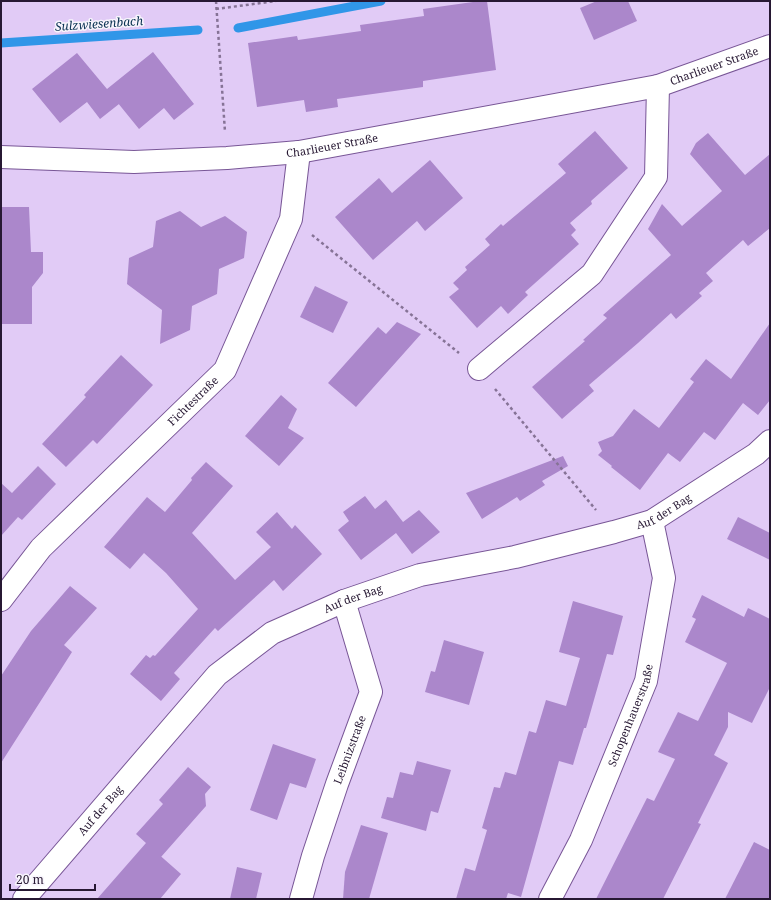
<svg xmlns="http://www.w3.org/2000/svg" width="771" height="900" font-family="'Noto Serif',serif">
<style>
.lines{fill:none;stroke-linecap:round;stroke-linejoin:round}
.stream{stroke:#3096e8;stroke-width:9}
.building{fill:#ab87cb}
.minor-casing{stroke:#785696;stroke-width:24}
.path{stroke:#867396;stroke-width:2.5;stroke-dasharray:3 3;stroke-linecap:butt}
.minor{stroke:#fff;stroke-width:22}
.labels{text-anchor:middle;stroke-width:3;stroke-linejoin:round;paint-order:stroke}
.street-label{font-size:11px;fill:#271833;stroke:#f8f5fc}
.water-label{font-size:12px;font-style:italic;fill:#0a3253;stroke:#f8f5fc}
</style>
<rect width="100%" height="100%" fill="#e1cbf6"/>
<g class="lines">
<g class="stream">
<path d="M238,28L381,1"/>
<path d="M1,43L198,30"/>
</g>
</g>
<g class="building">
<path d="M480,1H487L496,70L423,81V87L337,99L338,107L306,112L304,100L257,107L248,43L297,36L298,40L361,31L360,25L424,16L423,9Z"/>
<path d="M597,1H628L637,21L594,40L580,8Z"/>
<path d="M153,52L194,104L174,120L164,108L139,129L109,92L119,104L100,119L87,102L60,123L32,89L77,53L107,89Z"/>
<path d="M595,131L628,168L591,201L592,204L570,223L576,230L571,235L579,244L525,292L528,295L508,314L501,306L477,328L449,297L459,289L453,283L467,270L465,267L490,245L485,239L501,224L503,226L566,173L558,164Z"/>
<path d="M708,133L745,175L770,154V228L748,246L743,240L706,273L713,281L699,293L702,296L676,319L671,313L638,343L589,385L594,391L562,419L532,387L585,341L583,340L607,318L603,315L671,255L648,229L662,204L682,226L722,191L690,154L696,143Z"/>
<path d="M430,160L463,198L425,231L417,221L373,260L335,217L379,178L392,193Z"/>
<path d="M1,207H29L31,252H43V273L32,287V324H1Z"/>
<path d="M180,211L201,227L225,216L247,232L244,258L219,269L217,294L192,306L190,330L160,344L162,310L127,284L129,258L153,247L156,221Z"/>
<path d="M315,286L348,302L333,333L300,317Z"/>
<path d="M397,322L421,334L356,407L328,383L378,327L386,334Z"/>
<path d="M770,323V400L758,415L743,403L715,440L704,432L680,462L668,453L640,490L611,467L612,466L598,455L602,451L598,442L613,436L634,409L659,428L694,382L690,379L706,359L731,379Z"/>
<path d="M121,355L153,385L97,444L93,440L66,467L42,444L86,397L84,395Z"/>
<path d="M281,395L297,409L288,428L304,438L279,466L245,436Z"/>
<path d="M563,456L568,466L542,481L545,485L520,501L517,497L482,519L466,493Z"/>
<path d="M206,462L233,486L192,533L235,580L271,547L256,532L277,512L292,529L295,525L322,554L283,591L274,580L218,631L215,628L174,673L180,679L161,701L130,674L146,655L150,658L153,655L155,656L198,609L166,573L144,553L130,569L104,547L147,497L165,512L192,480L191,478Z"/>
<path d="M38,466L56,484L22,520L18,517L1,536V483L12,493Z"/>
<path d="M365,496L375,509L386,500L403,522L419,510L440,532L412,554L396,533L361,560L338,530L349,521L343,512Z"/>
<path d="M738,517L770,533V560L727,539Z"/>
<path d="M70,586L97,608L64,645L72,652L1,763V676L31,631Z"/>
<path d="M702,595L744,617L748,608L770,619V687L752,723L728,712V727L714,755L728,763L698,823L701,824L663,899H596L647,798L654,801L675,759L658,752L678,712L698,721L727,663L685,642L696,619L692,617Z"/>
<path d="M573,601L623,616L613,655L607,654L586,728H584L573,765L559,761L521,897L508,893L506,899H456L465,868L475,871L487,830L482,828L494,787L500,788L505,772L516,775L529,731L536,733L546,700L566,706L580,658L559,652Z"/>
<path d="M444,640L484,652L469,705L425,692L431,671L435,672Z"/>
<path d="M273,744L316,759L306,788L290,783L277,820L250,810Z"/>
<path d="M417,761L451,770L438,813L431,811L426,831L381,818L387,797L393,798L400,772L413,775Z"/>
<path d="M188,767L211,787L205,794L206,806L161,857L156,852L181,874L160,899H97L146,843L136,834L163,804L159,800Z"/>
<path d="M361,825L388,833L369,899H343L345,872Z"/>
<path d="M754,842L770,850V899H725Z"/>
<path d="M237,867L262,873L256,899H230Z"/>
</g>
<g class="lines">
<g class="minor-casing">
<g id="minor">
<path id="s1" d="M1,157L134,162L227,158L299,152L658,86L770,46"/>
<path d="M479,369L592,274L656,177L658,86"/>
<path id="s2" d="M1,600L41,548L225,370L291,219L299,152"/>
<path id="s3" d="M24,899L217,675L272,633L344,601L420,575L515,557L614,532L652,521L756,454L770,441"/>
<path id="s4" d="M301,899L313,856L337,784L371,692L344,601"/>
<path id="s5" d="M550,899L581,840L646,681L664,578L652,521"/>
</g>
</g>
<g class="path">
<path d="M216,1L225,132"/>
<path d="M216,9L276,1"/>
<path d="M312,235L459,353"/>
<path d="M495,389L596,510"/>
</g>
<use href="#minor" class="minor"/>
</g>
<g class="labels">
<g class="street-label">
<text dy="4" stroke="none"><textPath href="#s1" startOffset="723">Charlieuer Straße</textPath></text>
<text dy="4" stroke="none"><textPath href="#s1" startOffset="332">Charlieuer Straße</textPath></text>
<text dy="4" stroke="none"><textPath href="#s2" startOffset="277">Fichtestraße</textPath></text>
<text dy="4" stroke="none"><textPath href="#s3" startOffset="777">Auf der Bag</textPath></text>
<text dy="4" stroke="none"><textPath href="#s3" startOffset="453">Auf der Bag</textPath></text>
<text dy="4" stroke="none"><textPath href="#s5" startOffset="201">Schopenhauerstraße</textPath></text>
<text dy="4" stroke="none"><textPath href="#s4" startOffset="157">Leibnizstraße</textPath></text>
<text dy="4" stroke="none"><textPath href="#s3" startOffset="117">Auf der Bag</textPath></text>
</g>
<g class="water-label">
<text transform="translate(99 24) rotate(-4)" y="4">Sulzwiesenbach</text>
</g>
</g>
<rect width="771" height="900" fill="none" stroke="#271833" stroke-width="4"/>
<path d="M10 884v6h85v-6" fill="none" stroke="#271833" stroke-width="2"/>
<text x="16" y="884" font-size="12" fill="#271833" stroke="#f8f5fc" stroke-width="3" paint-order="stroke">20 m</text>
</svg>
